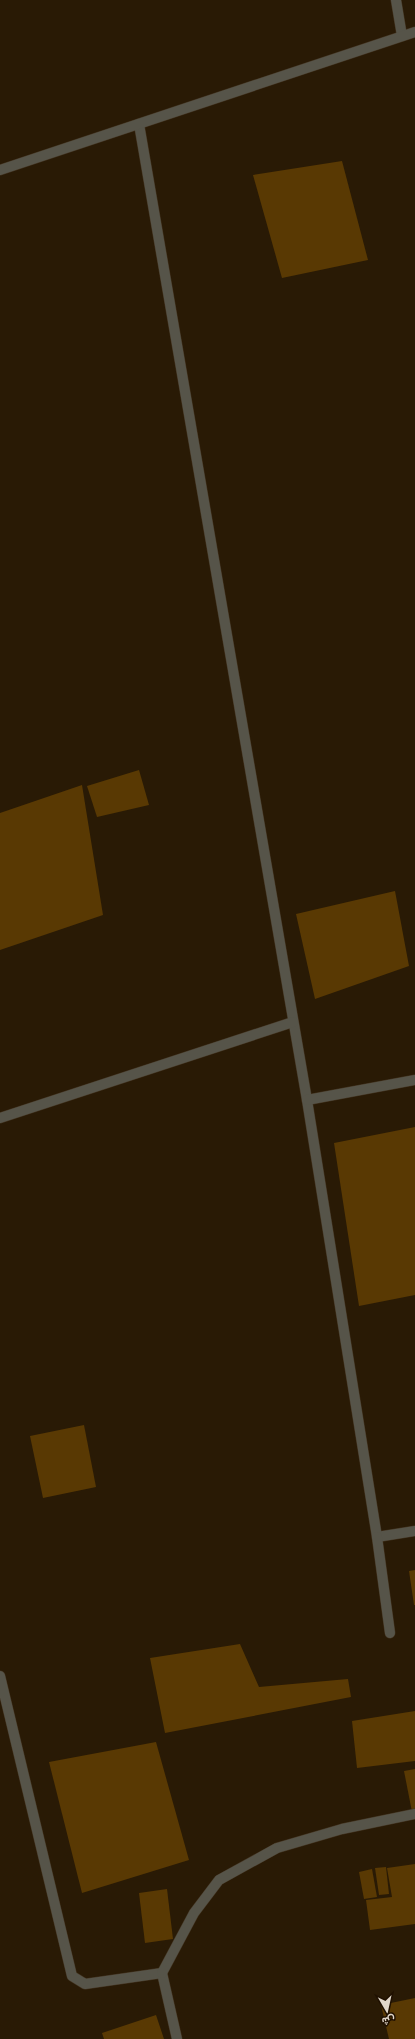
<svg xmlns="http://www.w3.org/2000/svg" width="415" height="2039" font-family="'Nunito Sans',Vazirmatn,sans-serif">
<style>
.building{fill:#593903}
.lines{fill:none;stroke-linecap:round;stroke-linejoin:round}
.street-casing{stroke:#433421;stroke-width:11}
.street{stroke:#565449;stroke-width:10}
</style>
<rect width="100%" height="100%" fill="#291a05"/>
<g class="building">
<path d="M342,161L368,260L282,278L253,175Z"/>
<path d="M139,770L149,805L97,817L87,786Z"/>
<path d="M82,785L103,915L0,950V813Z"/>
<path d="M395,891L409,966L315,999L296,914Z"/>
<path d="M415,1127V1295L359,1306L334,1143Z"/>
<path d="M84,1425L96,1487L43,1498L30,1436Z"/>
<path d="M415,1570V1605H414L409,1571Z"/>
<path d="M240,1644L259,1687L348,1679L351,1697L165,1733L150,1658Z"/>
<path d="M415,1711V1761L357,1768L352,1721Z"/>
<path d="M156,1742L189,1860L82,1893L49,1762Z"/>
<path d="M415,1769V1817H413L404,1771Z"/>
<path d="M415,1864V1924L370,1930L366,1900L392,1897L387,1868Z"/>
<path d="M386,1867L389,1894L379,1895L375,1868Z"/>
<path d="M372,1869L377,1897L364,1899L359,1872Z"/>
<path d="M167,1889L173,1939L145,1943L139,1893Z"/>
<path d="M415,1998V2039H389L381,2005Z"/>
<path d="M156,2015L164,2039H104L102,2033Z"/>
</g>
<g class="lines">
<g class="street-casing">
<g id="street">
<path d="M396,0L402,36"/>
<path d="M139,124L307,1100L377,1537L415,1531"/>
<path d="M0,170L415,32"/>
<path d="M307,1100L415,1080"/>
<path d="M0,1118L293,1022"/>
<path d="M377,1537L390,1633"/>
<path d="M0,1676L72,1976L85,1984L162,1973L177,2039"/>
<path d="M162,1973L194,1913L219,1880L277,1848L342,1829L415,1814"/>
</g>
</g>
<use href="#street" class="street"/>
</g>
<g transform="translate(387 2011) rotate(171)" stroke="#1f1000" stroke-width="3" paint-order="stroke">
<path d="M0-3L7 15L0 10L-7 15Z" fill="#e1d7ca"/>
<text y="-6" font-size="11" font-weight="bold" text-anchor="middle" fill="#e1d7ca">ش</text>
</g>
</svg>
